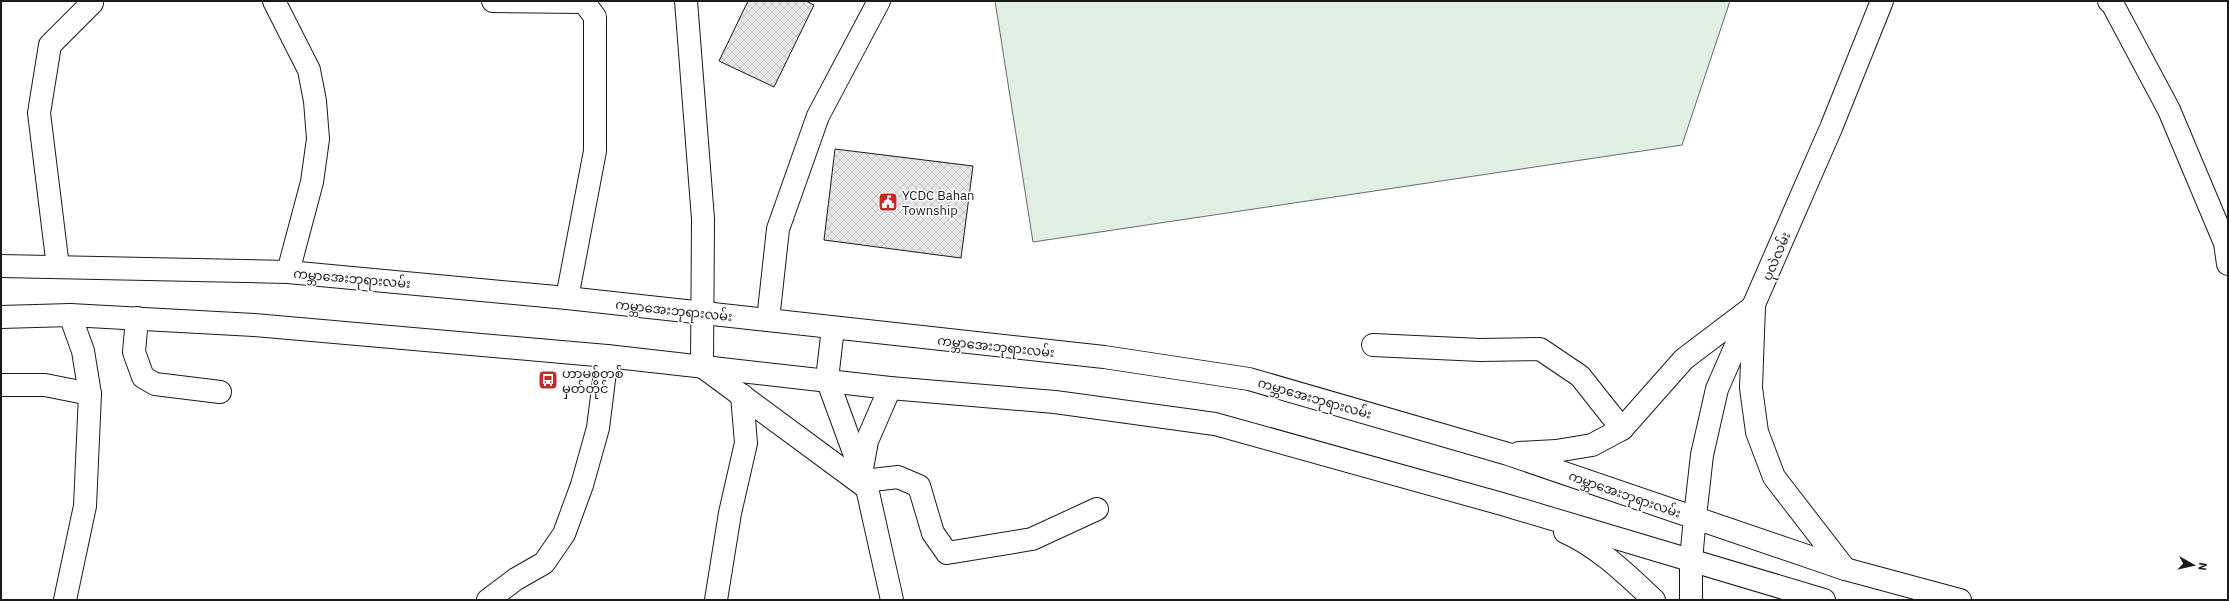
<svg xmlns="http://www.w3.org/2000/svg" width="2229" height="601" font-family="'IBM Plex Sans','Noto Sans Myanmar',sans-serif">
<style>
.pitch{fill:#e0efe3;stroke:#6a6a6a}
.building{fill:url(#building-cross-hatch);stroke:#1a1a1a}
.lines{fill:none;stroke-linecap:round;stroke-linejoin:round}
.minor-casing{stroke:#1a1a1a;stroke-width:24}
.major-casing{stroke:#1a1a1a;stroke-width:24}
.minor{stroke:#fff;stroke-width:22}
.major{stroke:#fff;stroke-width:22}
.labels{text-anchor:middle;stroke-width:3;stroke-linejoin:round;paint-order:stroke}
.poi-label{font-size:13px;fill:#1a1a1a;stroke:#fff;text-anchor:start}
.street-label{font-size:13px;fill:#1a1a1a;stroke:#fff}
</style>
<defs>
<pattern id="building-cross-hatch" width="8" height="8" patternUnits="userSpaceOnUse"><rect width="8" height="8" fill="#e6e6e6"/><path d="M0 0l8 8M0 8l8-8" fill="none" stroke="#c5c5c5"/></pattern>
</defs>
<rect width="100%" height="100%" fill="#fff"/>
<path class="pitch" d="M995,1H1730L1682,145L1033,242Z"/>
<g class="building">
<path d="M748,1H806L814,5L774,87L719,61Z"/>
<path d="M835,149L973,166L961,258L824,240Z"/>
</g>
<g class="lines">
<g class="minor-casing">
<g id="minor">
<path d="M274,1L309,70L315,101L318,139L312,182L288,272"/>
<path d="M493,1L584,2L595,17V151L567,298"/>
<path d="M686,1L703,219L702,366"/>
<path d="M2109,1L2113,5L2169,110L2225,243L2228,264"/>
<path d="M58,267L39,113L50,45L92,3"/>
<path d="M137,318L134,352L143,377L155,384L220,392"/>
<path d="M768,320L778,229L818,116L879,1"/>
<path d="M833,328L827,379L867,488L892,600"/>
<path d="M1373,345L1480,350L1540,349L1580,376L1622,429"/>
<path d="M1,385H45L90,394"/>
<path d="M864,481L898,477L919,486L933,533L947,553L1032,539L1097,509"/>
<path d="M1695,517L1702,455L1717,389L1831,128L1882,1"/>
<path d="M65,600L85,506L90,394L83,351L70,315"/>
<path d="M488,600L516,579L544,563L564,534L582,485L598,428L607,356"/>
<path d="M716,600L730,513L746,443L742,395"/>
</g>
</g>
<g class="major-casing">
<g id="major">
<path d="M1,266L288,272L567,298L1104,357L1249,379L1508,454L1845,569L1960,600"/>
<path d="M1754,306L1751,388L1757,432L1774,477L1845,569"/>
<path d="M1,317L70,315L254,325L607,356L890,388L1055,402L1215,424L1502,504L1824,600"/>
<path d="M703,367L867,488"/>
<path d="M1519,453L1556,451L1592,445L1622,429L1684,359L1754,306"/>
<path d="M861,474L867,441L890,388"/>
<path d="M1565,532C1599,547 1627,575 1654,600"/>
<path d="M1691,600V560L1695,517"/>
</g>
</g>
<use href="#minor" class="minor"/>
<use href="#major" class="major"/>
</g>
<defs>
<g id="civic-square" transform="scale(1)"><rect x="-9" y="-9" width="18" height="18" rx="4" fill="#c62828" stroke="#fff"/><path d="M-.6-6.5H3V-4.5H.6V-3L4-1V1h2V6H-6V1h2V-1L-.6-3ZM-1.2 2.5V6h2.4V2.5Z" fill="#fff"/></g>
<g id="bus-square" transform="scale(1)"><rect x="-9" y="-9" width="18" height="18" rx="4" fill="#c62828" stroke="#fff"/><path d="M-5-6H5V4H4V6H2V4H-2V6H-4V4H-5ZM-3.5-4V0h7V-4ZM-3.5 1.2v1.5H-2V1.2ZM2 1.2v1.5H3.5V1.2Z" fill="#fff"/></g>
</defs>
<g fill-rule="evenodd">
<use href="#civic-square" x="888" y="202"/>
<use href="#bus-square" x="548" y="380"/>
</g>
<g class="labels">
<g class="poi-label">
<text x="902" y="200">YCDC Bahan<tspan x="902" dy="15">Township</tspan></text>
<text x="562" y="378">ဟာမစ်တစ်<tspan x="562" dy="15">မှတ်တိုင်</tspan></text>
</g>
<g class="street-label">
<text transform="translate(1776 256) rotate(-67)" y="5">ပုလဲလမ်း</text>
<text transform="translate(352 278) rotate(5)" y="5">ကမ္ဘာအေးဘုရားလမ်း</text>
<text transform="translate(674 310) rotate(6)" y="5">ကမ္ဘာအေးဘုရားလမ်း</text>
<text transform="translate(996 346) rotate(6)" y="5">ကမ္ဘာအေးဘုရားလမ်း</text>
<text transform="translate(1315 398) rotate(16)" y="5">ကမ္ဘာအေးဘုရားလမ်း</text>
<text transform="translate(1625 494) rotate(19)" y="5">ကမ္ဘာအေးဘုရားလမ်း</text>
</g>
</g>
<rect width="2229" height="601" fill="none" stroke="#1a1a1a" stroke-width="4"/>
<g transform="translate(2193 565) rotate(98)" stroke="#ffffff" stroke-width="3" paint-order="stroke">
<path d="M0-3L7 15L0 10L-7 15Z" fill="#1a1a1a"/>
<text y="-6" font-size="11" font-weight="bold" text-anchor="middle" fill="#1a1a1a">N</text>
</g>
</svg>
